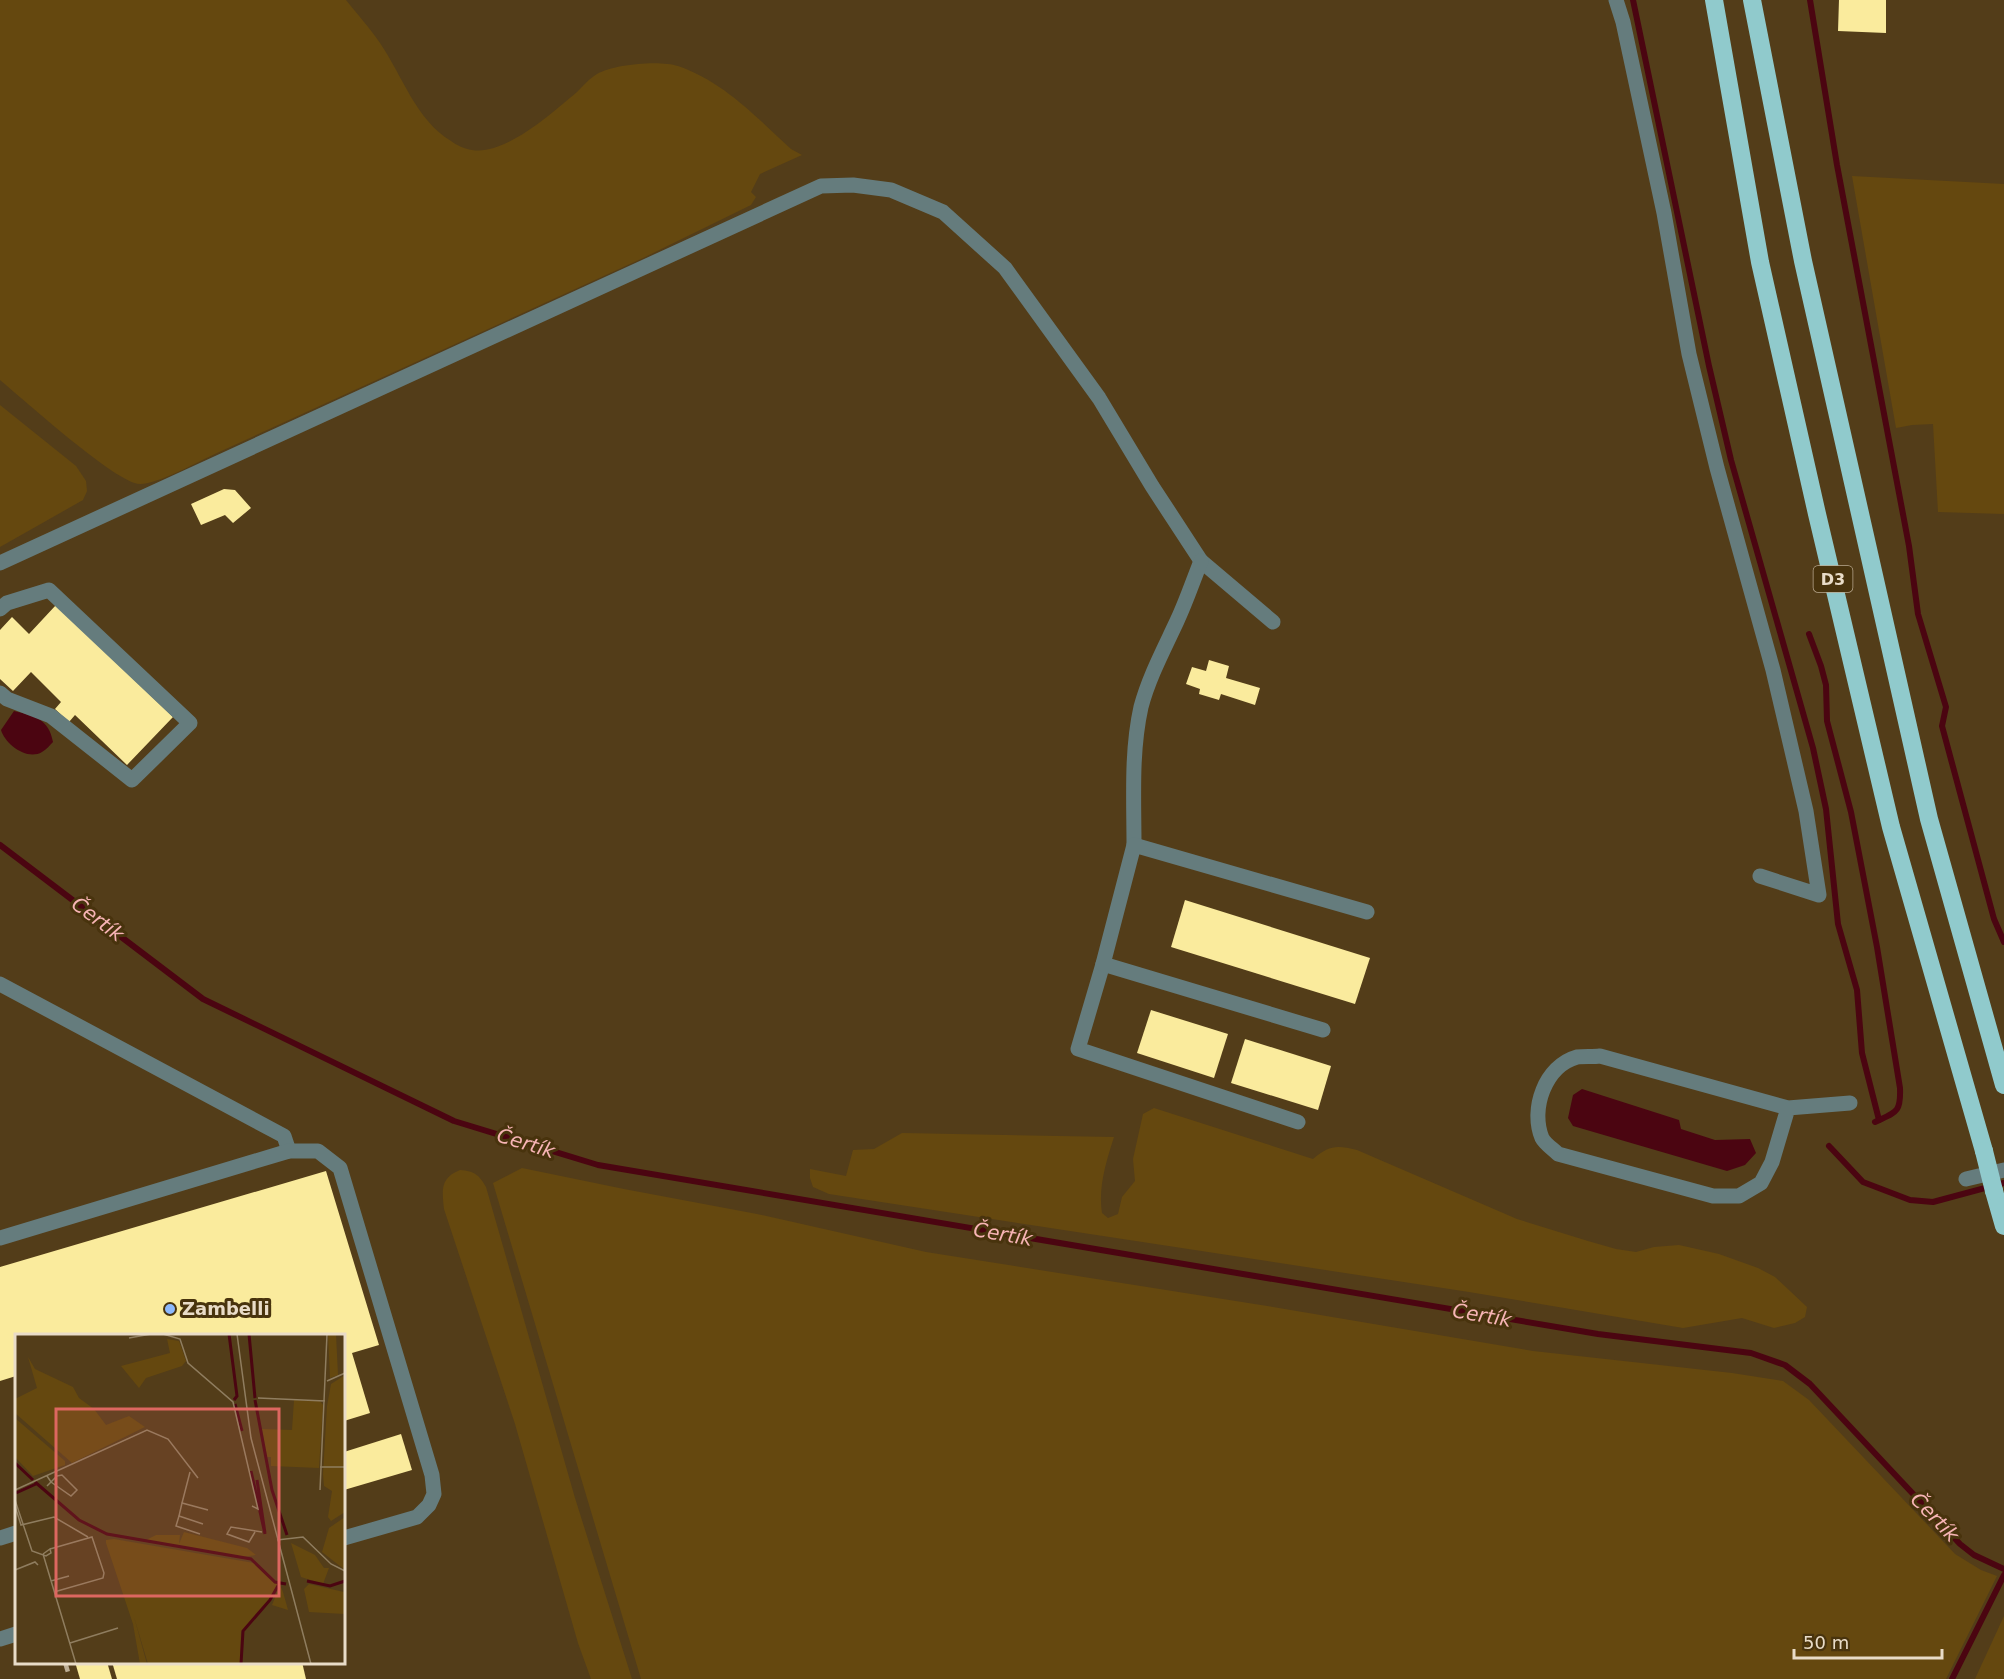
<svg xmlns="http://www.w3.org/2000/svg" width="2004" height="1679" font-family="'DejaVu Sans',sans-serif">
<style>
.green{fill:#65480f}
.water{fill:#4b0511}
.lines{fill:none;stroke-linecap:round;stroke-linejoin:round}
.stream{stroke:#4b0511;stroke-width:6}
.building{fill:#faeb9d}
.minor{stroke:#657c7d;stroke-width:15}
.highway{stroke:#90cacc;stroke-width:18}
.rail{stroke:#beaf96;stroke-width:4.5;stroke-dasharray:10 10;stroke-linecap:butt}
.highway-bridge{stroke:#90cacc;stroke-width:18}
.poi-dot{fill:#8db9fc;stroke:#48330d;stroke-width:2}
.labels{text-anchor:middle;stroke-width:6;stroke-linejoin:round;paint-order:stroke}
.shield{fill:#48330d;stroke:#b9a990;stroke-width:1.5}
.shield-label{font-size:16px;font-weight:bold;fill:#e9dcc8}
.poi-label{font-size:18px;font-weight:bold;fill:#e9dcc8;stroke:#48330d;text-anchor:start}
.water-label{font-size:20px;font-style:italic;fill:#f7b4b5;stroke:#48330d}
.inset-river{fill:none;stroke:#4b0511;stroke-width:3}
.inset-road{fill:none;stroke:#8f7d5f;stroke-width:1.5}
.view{fill:#dd6760;fill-opacity:0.15;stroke:#dd6760;stroke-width:3}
.inset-edge{fill:none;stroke:#e9dcc8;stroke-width:3}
</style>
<rect width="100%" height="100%" fill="#533d19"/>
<g class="green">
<path d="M0,0H346C357,14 370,28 380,43C402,75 416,120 451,141C456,145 465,149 472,150C505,156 553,112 577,92C583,86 590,78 597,74C614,64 660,60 678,66C724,82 755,116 791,149L802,155L760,174L751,192L756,197L751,205L643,258L217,453C199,461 159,484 140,484C117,484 23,399 0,380Z"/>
<path d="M1852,176L2004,184V514L1938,512L1933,424L1912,425L1896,428Z"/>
<path d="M0,405L76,466L86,481L87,491L83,500L0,547Z"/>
<path d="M1154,1108L1313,1159C1329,1145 1337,1145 1357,1150L1517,1219L1588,1241L1616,1249L1636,1252L1654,1247L1679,1245L1719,1254L1758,1268L1775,1277L1807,1307L1805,1317L1795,1323L1774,1328L1742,1318L1683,1328L1469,1292L829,1194L813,1187L810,1178V1169L846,1176L853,1150L874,1149L902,1133L1114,1137C1106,1162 1098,1188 1102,1213L1108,1218L1118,1214L1122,1197L1135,1181L1133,1159L1143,1114Z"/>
<path d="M522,1168L624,1189L757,1214L926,1252L1273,1307L1533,1351L1732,1373L1783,1381L1809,1400L1955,1554L1981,1570L1997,1576L1946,1679H641L493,1183Z"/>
<path d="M460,1170C475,1171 479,1175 486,1187L575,1498L632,1679H591L578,1643L515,1424L444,1209C442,1190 440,1178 460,1170Z"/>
<path d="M2004,1616V1679H1975Z"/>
</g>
<g class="water">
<path d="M14,711C35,716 49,719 53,742C50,745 46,750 42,752C27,761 5,744 1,730Z"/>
<path d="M1582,1089L1679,1120L1681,1129L1715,1140L1750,1139L1756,1153L1745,1165L1727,1171L1573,1126L1568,1118L1573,1095Z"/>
</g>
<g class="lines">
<g class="stream">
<path d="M1633,0L1709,366L1731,460L1813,748L1826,809L1838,924L1857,990L1862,1053L1879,1120"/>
<path d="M1810,0L1837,165L1909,546L1918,614L1946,707L1942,726L1994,919L2004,942"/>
<path d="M1809,634L1821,666L1826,685L1827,721L1851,812L1877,947L1900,1088C1901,1113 1896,1112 1875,1122"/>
<path d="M0,845L203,999L454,1121L598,1165L1598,1334L1751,1353L1785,1365L1810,1384L1960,1544L1974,1555L2004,1569"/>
<path d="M1829,1146L1863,1182L1910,1200L1933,1202L2004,1183"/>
<path d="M1952,1679L2004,1575"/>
</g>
</g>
<g class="building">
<path d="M1839,0H1886V33L1838,31Z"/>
<path d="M224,489L235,490L251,508L233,523L225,515L201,525L191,504Z"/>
<path d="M56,605L173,717L127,765L75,715L69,722L55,709L61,702L31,672L13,691L0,679V630L12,617L29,634Z"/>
<path d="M1209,660L1229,666L1226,678L1260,688L1255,705L1221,694L1219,700L1199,694L1200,689L1186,684L1192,667L1206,671Z"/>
<path d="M1185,900L1370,958L1355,1004L1171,947Z"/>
<path d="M1151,1010L1228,1034L1214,1078L1137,1053Z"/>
<path d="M1245,1039L1331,1066L1318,1110L1231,1083Z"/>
<path d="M326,1171L379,1345L352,1353L370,1413L344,1421V1336H16V1376L0,1381V1267Z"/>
<path d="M401,1434L412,1470L344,1490V1452Z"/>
<path d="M75,1662H107L112,1679H80Z"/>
<path d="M112,1662H302L306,1679H117Z"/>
</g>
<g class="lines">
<g class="minor">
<path d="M1616,0L1623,22L1664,213L1689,354L1717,468L1773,670L1806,811L1819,895L1760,876"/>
<path d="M0,563L821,186L853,185L891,190L943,212L1005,268L1099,398L1152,486L1201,561L1273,622"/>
<path d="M0,609L7,603L49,590L190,723L132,780L51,716L7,699L0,693"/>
<path d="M1134,845C1134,799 1131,752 1141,707C1149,677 1164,649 1177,621C1186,602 1193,581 1201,561"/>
<path d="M1103,964L1078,1049L1298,1122"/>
<path d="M0,984L284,1136L289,1151"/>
<path d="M1323,1030L1103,964L1134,845L1367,912"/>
<path d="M1788,1108L1772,1162L1761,1183L1739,1196H1713L1558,1154C1553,1149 1545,1144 1542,1138C1530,1109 1545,1066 1577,1057C1584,1056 1593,1057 1600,1056L1788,1108L1850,1103"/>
<path d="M1966,1179L2004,1170"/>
<path d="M0,1238L289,1151H318L340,1168L432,1475L434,1494L429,1505L417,1517L344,1538"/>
<path d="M0,1538L16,1533"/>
<path d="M0,1639L16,1634"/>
</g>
<g class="highway">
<path d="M1714,0L1760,262L1817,514L1891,827L1984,1151"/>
<path d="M1752,0L1803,261L1929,819L2004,1085"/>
<path d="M1994,1191L2004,1226"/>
</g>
<path class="rail" d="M65,1662L70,1679"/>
<path class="highway-bridge" d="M1984,1151L1994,1191"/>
</g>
<circle class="poi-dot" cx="170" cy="1309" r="6"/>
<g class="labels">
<rect class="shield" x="1813.5" y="566" width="39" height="26" rx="4.5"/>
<g class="shield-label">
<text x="1833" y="585">D3</text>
</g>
<g class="poi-label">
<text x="182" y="1315">Zambelli</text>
</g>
<g class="water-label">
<text transform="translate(98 919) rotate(37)" y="7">Čertík</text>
<text transform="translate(526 1143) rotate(17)" y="7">Čertík</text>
<text transform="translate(1003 1234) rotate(10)" y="7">Čertík</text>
<text transform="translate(1482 1315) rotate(10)" y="7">Čertík</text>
<text transform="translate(1935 1517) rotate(46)" y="7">Čertík</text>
</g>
</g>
<g transform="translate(15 1334)">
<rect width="330" height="330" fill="#533d19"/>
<path d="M313,0H321L323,41L315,44ZM152,5L164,7L171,27L167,32L131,44L124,54L106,32L155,19ZM13,23L20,35L58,53L64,64L79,75L91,91L114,82L130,93L57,129L0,79V65L22,54ZM330,41V178L316,187L313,183L317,157L309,152L308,140L312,72L316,50ZM279,66L305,67L308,71L304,134L256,132V123H252L247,95L277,96ZM0,84L50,127V131L18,142L0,123ZM330,183V236L307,218L314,194ZM169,198L232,214L241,221L228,223L131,206L141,201H165L164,210ZM99,205L239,229L263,250L254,268L226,298L225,330H133L119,283L132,330H125L118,290L91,209V206ZM276,209L300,221L309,234H314L308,250L286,243ZM294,250L329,258L330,280L294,278L289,255ZM265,251L268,258L273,276L257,271Z" fill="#65480f"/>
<path class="inset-river" d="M214,0L222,62L219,66M234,0L240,64M240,66L257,156L272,201M220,70L227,97M0,129L18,146M236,137L250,200M242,146L250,199M20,148L64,186L92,200L236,225L260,248L271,250M1,159L21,150M292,247L315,252L330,247M226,330L228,297L255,266L264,250"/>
<path class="inset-road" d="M148,0L165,5L173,29L218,68L243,175L237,172M222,0L236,104L296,330M114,4L136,0M312,47L330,39M243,64L310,67M305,133H330M32,152L42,142L47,141L62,156L56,162L36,148L32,142M0,156L132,96L153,105L183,144M305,156L312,0M0,166L17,217L31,222L36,219L35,215L28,220M167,169L175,138M0,172L6,191L39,183L73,203M164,182L161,192L185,200M188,190L164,182L167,169L193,176M240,198L234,208L212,200L216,193L247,198M262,206L288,203L316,230L330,237M35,215L77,203L89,239L88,244L39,258M28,220L61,330M0,236L20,228L23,231M36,247L54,242M55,309L103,294"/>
<path class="view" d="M41,75H264V262H41Z"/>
<rect width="330" height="330" class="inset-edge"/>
</g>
<path d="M1794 1649v9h148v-9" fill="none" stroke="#e9dcc8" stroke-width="3"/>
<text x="1803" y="1649" font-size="18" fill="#e9dcc8" stroke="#48330d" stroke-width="4.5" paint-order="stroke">50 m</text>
</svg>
